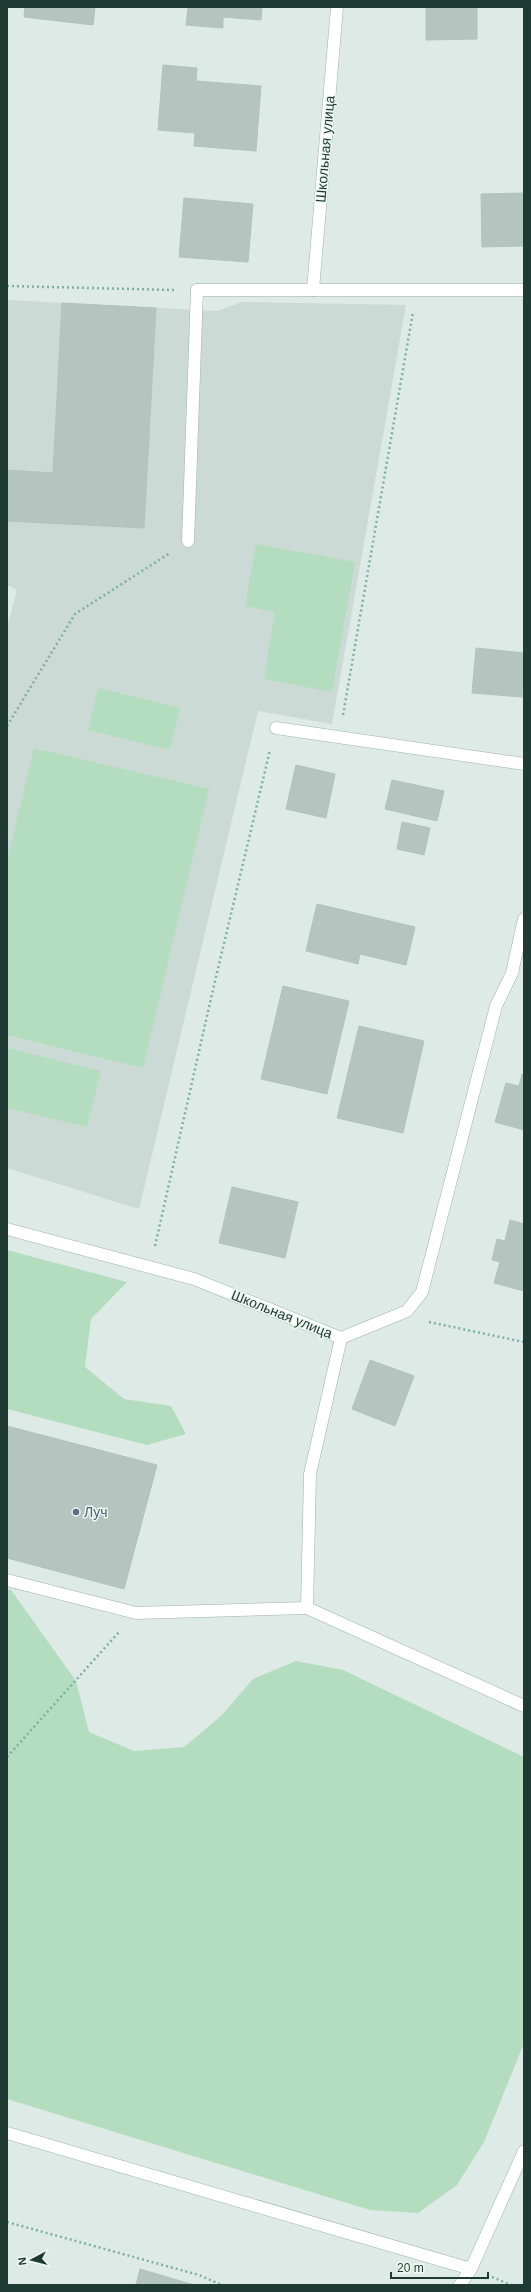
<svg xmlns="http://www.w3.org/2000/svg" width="531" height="2292" font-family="Helvetica,sans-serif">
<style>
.built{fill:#cbdad4}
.green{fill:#b4ddc0}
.building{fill:#b3c5be;stroke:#b0c4bc}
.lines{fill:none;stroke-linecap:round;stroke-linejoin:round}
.service-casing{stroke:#a0b2ac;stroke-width:13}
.minor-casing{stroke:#a0b2ac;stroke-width:13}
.secondary-casing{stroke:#9cb6ad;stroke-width:13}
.path{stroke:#7cb0a1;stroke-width:2.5;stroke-dasharray:2 3;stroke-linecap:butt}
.service{stroke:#fff;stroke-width:12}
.minor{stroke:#fff;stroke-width:12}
.secondary{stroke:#fff;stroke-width:12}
.service-dot{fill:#5c6f8a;stroke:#eef7f2;stroke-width:1.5}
.labels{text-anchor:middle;stroke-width:3;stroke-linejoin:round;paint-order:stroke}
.street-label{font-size:14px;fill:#1e3a33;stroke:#eef7f2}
.service-label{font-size:14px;fill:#4e5e75;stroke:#eef7f2;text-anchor:start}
</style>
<rect width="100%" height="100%" fill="#ddeae5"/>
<path class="built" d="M7,300L217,311L242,302L406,305L332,724L258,711L139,1209L7,1168V628L17,590L7,585Z"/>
<g class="green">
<path d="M256,544L355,562L332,692L264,679L275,612L245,606Z"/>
<path d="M98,688L180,708L170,750L88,730Z"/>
<path d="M34,748L209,789L143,1068L7,1035V861Z"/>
<path d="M7,1048L101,1071L87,1127L7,1108Z"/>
<path d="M7,1250L127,1282L91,1319L85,1367L124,1399L171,1406L186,1434L147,1445L7,1409Z"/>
<path d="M7,1589L11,1590L76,1681L89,1732L134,1751L184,1747L221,1716L253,1679L296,1661L343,1670L524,1757V2043L484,2142L457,2185L418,2213L370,2210L7,2099Z"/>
</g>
<g class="building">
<path d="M25,7H95L93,25L24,17Z"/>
<path d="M188,7H262L261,20L223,17V28L186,25Z"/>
<path d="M426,7H477V39L426,40Z"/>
<path d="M163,65L197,68L196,81L261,86L256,151L194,146L195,133L158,130Z"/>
<path d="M524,193V246L482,247L481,194Z"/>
<path d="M184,198L253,204L248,262L179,257Z"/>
<path d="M62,303L156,308L144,528L7,521V470L53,473Z"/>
<path d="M476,648L524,653L522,697L472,693Z"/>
<path d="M296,765L335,774L326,818L286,809Z"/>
<path d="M392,780L444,791L437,821L385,809Z"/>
<path d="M402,822L430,828L424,855L397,849Z"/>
<path d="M317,904L415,927L406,965L360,954L358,964L306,951Z"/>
<path d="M283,986L349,1001L327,1094L261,1079Z"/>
<path d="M359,1026L424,1041L403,1133L337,1118Z"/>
<path d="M522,1074L524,1075V1130L495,1122L506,1083L519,1086Z"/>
<path d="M232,1187L298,1202L285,1258L219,1243Z"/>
<path d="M510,1220L524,1224V1291L494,1283L500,1262L492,1260L497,1239L505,1241Z"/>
<path d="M370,1360L414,1376L395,1426L352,1409Z"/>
<path d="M7,1426L157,1465L124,1589L7,1558Z"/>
<path d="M140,2269L194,2285H136Z"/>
</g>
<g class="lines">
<g class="service-casing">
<g id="service">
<path d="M188,541L197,290"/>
<path d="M276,728L524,764"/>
<path d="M341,1338L407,1311L422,1292L496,1006L512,973L524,919"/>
<path d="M7,1580L136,1613L307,1608"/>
</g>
</g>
<g class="minor-casing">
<g id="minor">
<path d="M197,290H524"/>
<path d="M313,290L337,7"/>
<path d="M7,1229L194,1279L341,1338L310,1474L307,1608L524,1706"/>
</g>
</g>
<g class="secondary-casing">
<g id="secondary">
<path d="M7,2133L471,2269"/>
<path d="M460,2285L471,2269L524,2151"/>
</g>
</g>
<g class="path">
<path d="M7,286L174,290"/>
<path d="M343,715L413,312"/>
<path d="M7,726L75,614L170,553"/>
<path d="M155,1246L212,994L270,750"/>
<path d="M429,1322L524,1342"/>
<path d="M7,1757L119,1632"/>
<path d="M7,2222L199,2275L222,2285"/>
<path d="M492,2277L511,2285"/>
</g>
<use href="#service" class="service"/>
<use href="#minor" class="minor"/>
<use href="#secondary" class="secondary"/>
</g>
<circle class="service-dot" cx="76" cy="1512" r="4"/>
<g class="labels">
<g class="street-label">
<text transform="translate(325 149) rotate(-85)" y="5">Школьная улица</text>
<text transform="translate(282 1314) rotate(22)" y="5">Школьная улица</text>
</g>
<g class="service-label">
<text x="84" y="1517">Луч</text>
</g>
</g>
<rect width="531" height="2292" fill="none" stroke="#1e3a33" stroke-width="16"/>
<g transform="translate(32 2260) rotate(263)" stroke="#eef7f2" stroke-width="3" paint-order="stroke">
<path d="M0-3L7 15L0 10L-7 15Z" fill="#1e3a33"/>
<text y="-6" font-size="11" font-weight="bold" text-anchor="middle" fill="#1e3a33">N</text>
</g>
<path d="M391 2272v6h97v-6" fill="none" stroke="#1e3a33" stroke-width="2"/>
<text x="397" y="2272" font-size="12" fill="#1e3a33" stroke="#eef7f2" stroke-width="3" paint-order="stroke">20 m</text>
</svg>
